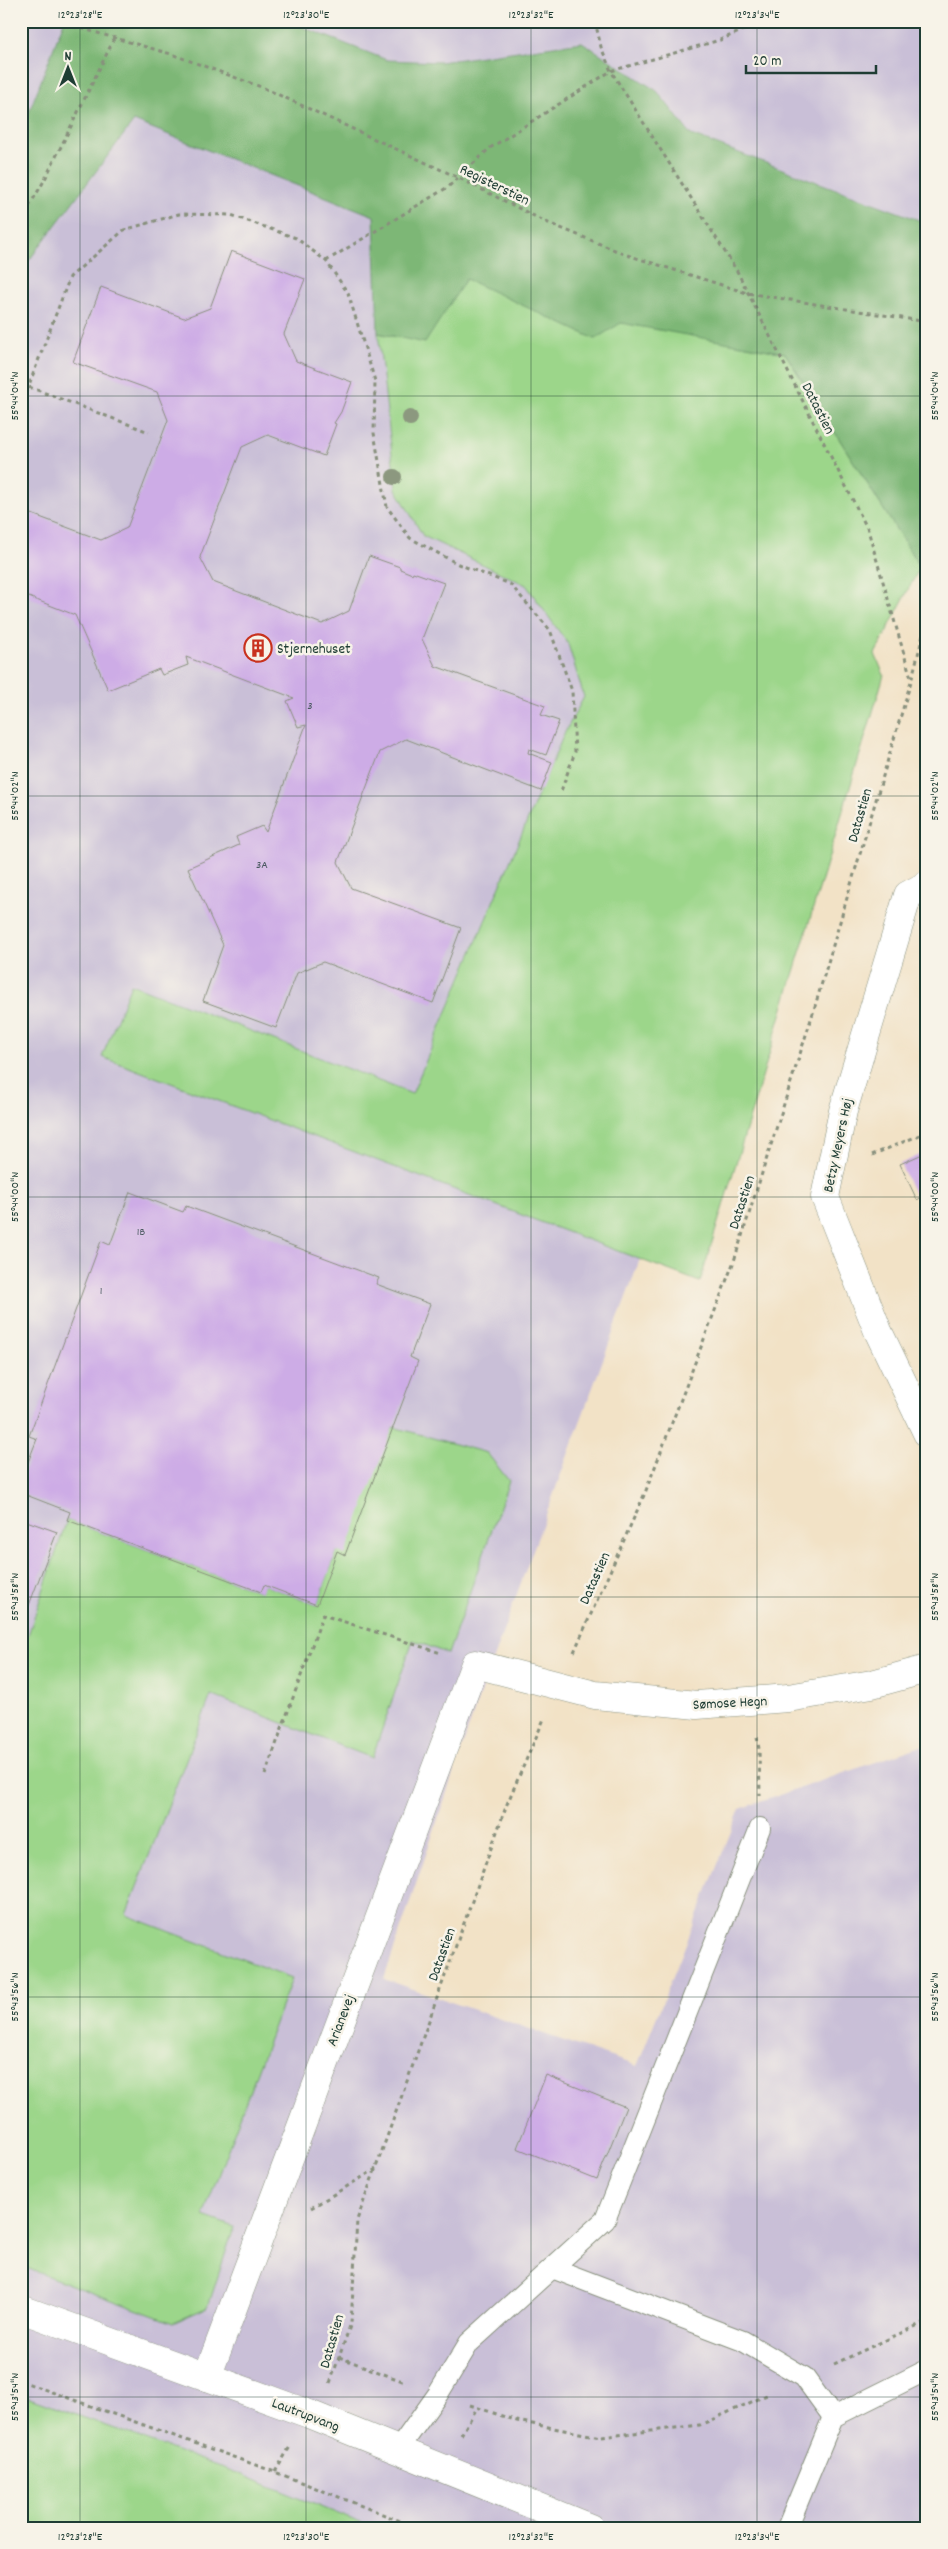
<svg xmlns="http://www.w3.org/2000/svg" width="948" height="2549" font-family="Dekko,sans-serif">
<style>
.industrial{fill:#c9bfd7}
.green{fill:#9cd68a;stroke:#5e8a5f}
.forest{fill:#7db776;stroke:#4e7a55}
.building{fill:#cdace6}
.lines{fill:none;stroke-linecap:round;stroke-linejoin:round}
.service-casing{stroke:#88907d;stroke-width:22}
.minor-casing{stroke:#88907d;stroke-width:29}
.tertiary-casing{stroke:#88907d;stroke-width:29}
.path{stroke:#88907d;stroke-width:3;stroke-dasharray:4 4;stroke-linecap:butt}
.service{stroke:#fff;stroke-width:20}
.minor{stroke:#fff;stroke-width:28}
.tertiary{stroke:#fff;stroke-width:28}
.tree{fill:#8c987f}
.ticks{fill:none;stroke:#1f3d34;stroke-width:1;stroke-opacity:0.45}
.labels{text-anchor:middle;stroke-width:5;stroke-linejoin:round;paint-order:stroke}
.number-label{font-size:12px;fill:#4a5960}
.street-label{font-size:15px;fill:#1f3d34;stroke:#f7f3e8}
.poi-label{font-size:15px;fill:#1f3d34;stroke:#f7f3e8;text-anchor:start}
.neatline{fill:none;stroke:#1f3d34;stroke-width:2}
.ticks-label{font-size:12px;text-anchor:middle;fill:#1f3d34}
</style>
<rect width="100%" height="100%" fill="#f7f3e8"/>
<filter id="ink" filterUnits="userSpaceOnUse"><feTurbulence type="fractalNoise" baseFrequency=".02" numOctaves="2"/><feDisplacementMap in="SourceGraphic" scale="10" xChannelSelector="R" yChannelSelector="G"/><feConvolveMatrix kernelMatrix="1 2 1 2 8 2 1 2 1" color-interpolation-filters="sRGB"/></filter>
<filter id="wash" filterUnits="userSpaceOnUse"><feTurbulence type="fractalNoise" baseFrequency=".0096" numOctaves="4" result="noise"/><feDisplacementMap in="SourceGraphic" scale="20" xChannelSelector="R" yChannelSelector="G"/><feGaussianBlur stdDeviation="1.12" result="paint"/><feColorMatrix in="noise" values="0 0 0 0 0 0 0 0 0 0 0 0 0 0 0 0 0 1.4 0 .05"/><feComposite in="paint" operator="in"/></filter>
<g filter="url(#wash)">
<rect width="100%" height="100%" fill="#f2e2c6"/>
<path class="industrial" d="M21,21H927V223L691,135L657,91L582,42L440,62L387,60L374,216L378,333L396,489L423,536L526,585L568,644L584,695L594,745L650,1232L480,1694L384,1979L637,2066L740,1809L927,1744V2528H21Z"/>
<g class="green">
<path d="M393,169L747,346L785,353L920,567L875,654L884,675L700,1282L102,1057L131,984L412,1094L564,734L584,697L568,644L526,585L423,536L396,489L378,333L397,337Z"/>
<path d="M393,1427L487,1453L509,1481L448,1654L413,1640L372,1758L211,1695L126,1915L292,1978L203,2216L234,2227L208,2307L173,2323L21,2266V1656L67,1520L261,1592L264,1585L317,1605L337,1551Z"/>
<path d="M21,2395L240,2474L373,2528H56L47,2524L45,2528H21Z"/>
</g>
<path class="forest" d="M64,21H287L387,60L440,62L582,42L657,91L691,135L927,223V520L920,567L785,353L621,323L595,339L466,279L425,343L378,333L374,216L134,121L21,271V133Z"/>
<g id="blocks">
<g class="building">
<path d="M231,251L305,279L284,334L296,361L352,382L341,412L334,423L336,424L324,456L268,435L242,447L200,557L213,582L322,624L349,611L369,556L400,567V569L412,574L413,572L444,583L422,639L435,666L545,706L541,715L559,721L546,755L529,749L528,753L552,762L541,791L406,739L380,752L338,862L351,888L461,928L433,1003L323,962L297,973L276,1028L203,1001L223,945L188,868L239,845L236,837L262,826L266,832L306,725L298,727L287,701L294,698L186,657L188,665L162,675L159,669L108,690L75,615L21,594V510L101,540L127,528L168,420L157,392L73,362L101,287L184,318L210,308Z"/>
<path d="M927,1152V1208L922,1197L917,1200L900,1164Z"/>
<path d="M130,1192L183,1212L186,1206L379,1278L376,1284L430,1304L410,1357L418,1361L345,1555L337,1551L317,1605L264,1585L261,1592L67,1520L70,1512L21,1493V1480L37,1439L29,1436L101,1241L110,1245Z"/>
<path d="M21,1519L57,1532L21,1626Z"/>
<path d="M546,2075L626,2107L597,2180L517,2148Z"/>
</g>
</g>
</g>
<g filter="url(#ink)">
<use href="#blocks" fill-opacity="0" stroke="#88907d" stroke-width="1"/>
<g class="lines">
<g class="service-casing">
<g id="service">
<path d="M552,2268L743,2341L804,2377L833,2417"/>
<path d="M398,2450L438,2394L469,2343L605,2220L760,1828"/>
<path d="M787,2528L833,2417L927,2370"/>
</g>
</g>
<g class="minor-casing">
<g id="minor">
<path d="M927,885L908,895L843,1111L825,1197L878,1331L927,1433"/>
<path d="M207,2377L475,1664L595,1695L697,1705L788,1698L872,1684L927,1669"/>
</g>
</g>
<g class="tertiary-casing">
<path id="tertiary" d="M21,2309L309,2414L590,2528"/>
</g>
<g class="path">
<path d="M595,21L601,47L611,71L737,271L868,530L911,678"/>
<path d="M66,24L171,54L264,88L459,178L546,222L627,255L747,293L927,322"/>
<path d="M21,220L44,181L114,39"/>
<path d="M326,261L448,187L490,148L611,71L720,40L765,21"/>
<path d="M29,387L149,432"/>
<path d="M21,406L70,277L124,230L179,214L231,215L296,238L326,261L348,293L375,381L374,433L387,507L410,538L458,564L510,584L550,630L572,691L575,752L561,791"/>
<path d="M872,1155L927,1132"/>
<path d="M574,1652L645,1493L734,1261L813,1013L912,678L927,620"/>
<path d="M757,1737L759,1749L760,1795"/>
<path d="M265,1775L323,1615L441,1653"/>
<path d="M311,2208L376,2169"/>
<path d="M339,2357L405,2382"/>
<path d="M834,2364L927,2321"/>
<path d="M21,2381L275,2472L418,2528"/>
<path d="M330,2383L351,2323L357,2220L507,1804L544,1719"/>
<path d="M470,2405L517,2421L601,2437L700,2425L767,2395"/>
<path d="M461,2435L477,2408"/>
<path d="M275,2472L291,2445"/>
</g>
<use href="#service" class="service"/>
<use href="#minor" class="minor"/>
<use href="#tertiary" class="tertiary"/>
</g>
<g class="tree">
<circle cx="410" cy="418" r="8"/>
<circle cx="394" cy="477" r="8"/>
</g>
</g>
<path class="ticks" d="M80,21V2528M306,21V2528M531,21V2528M757,21V2528M21,396H927M21,796H927M21,1197H927M21,1597H927M21,1997H927M21,2397H927"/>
<defs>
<g id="building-ring" transform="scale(1.4375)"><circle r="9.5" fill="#f7f3e8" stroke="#c8321e" stroke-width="1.5"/><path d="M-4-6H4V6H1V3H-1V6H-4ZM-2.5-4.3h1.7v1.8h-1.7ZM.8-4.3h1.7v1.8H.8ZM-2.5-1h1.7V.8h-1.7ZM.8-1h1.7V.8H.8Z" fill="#c8321e"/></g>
</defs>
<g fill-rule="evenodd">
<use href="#building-ring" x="258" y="648"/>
</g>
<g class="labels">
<g class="number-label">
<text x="310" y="709">3</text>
<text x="262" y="868">3A</text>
<text x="141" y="1235">1B</text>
<text x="101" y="1294">1</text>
</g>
<g class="street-label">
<text transform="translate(495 184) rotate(26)" y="5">Registerstien</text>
<text transform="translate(819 408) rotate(63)" y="5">Datastien</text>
<text transform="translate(859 815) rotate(-74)" y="5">Datastien</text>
<text transform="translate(837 1145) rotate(-78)" y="5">Betzy Meyers Høj</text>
<text transform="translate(741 1202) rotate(-72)" y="5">Datastien</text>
<text transform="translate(594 1578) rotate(-66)" y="5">Datastien</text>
<text transform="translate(730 1702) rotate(-3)" y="5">Sømose Hegn</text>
<text transform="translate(441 1954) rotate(-70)" y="5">Datastien</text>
<text transform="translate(340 2020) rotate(-69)" y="5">Arianevej</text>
<text transform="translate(331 2341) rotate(-74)" y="5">Datastien</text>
<text transform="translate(306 2414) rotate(21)" y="5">Lautrupvang</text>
</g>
<g class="poi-label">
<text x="277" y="653">Stjernehuset</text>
</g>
</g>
<rect width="948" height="2549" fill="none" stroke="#f7f3e8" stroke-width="55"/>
<g transform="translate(68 68)" stroke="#f7f3e8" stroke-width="4" paint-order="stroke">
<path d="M0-4L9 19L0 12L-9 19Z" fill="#1f3d34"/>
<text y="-8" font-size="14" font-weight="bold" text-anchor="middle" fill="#1f3d34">N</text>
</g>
<path d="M746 65v8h130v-8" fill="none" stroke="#1f3d34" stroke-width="2.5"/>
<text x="753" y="65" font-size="15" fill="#1f3d34" stroke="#f7f3e8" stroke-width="4" paint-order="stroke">20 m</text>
<rect x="28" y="28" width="892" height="2494" class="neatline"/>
<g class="ticks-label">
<text x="80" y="18">12°23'28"E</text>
<text x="306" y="18">12°23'30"E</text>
<text x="531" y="18">12°23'32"E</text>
<text x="757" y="18">12°23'34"E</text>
<text transform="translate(14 396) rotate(-90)" y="4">55°44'04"N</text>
<text transform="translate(934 396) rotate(-90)" y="4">55°44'04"N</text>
<text transform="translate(14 796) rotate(-90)" y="4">55°44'02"N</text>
<text transform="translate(934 796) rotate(-90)" y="4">55°44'02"N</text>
<text transform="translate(14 1197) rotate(-90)" y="4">55°44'00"N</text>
<text transform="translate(934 1197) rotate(-90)" y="4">55°44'00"N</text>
<text transform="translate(14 1597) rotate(-90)" y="4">55°43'58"N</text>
<text transform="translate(934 1597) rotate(-90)" y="4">55°43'58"N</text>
<text transform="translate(14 1997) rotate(-90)" y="4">55°43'56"N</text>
<text transform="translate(934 1997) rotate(-90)" y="4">55°43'56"N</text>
<text transform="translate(14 2397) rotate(-90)" y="4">55°43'54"N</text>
<text transform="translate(934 2397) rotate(-90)" y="4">55°43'54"N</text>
<text x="80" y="2540">12°23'28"E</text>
<text x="306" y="2540">12°23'30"E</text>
<text x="531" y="2540">12°23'32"E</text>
<text x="757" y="2540">12°23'34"E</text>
</g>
</svg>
